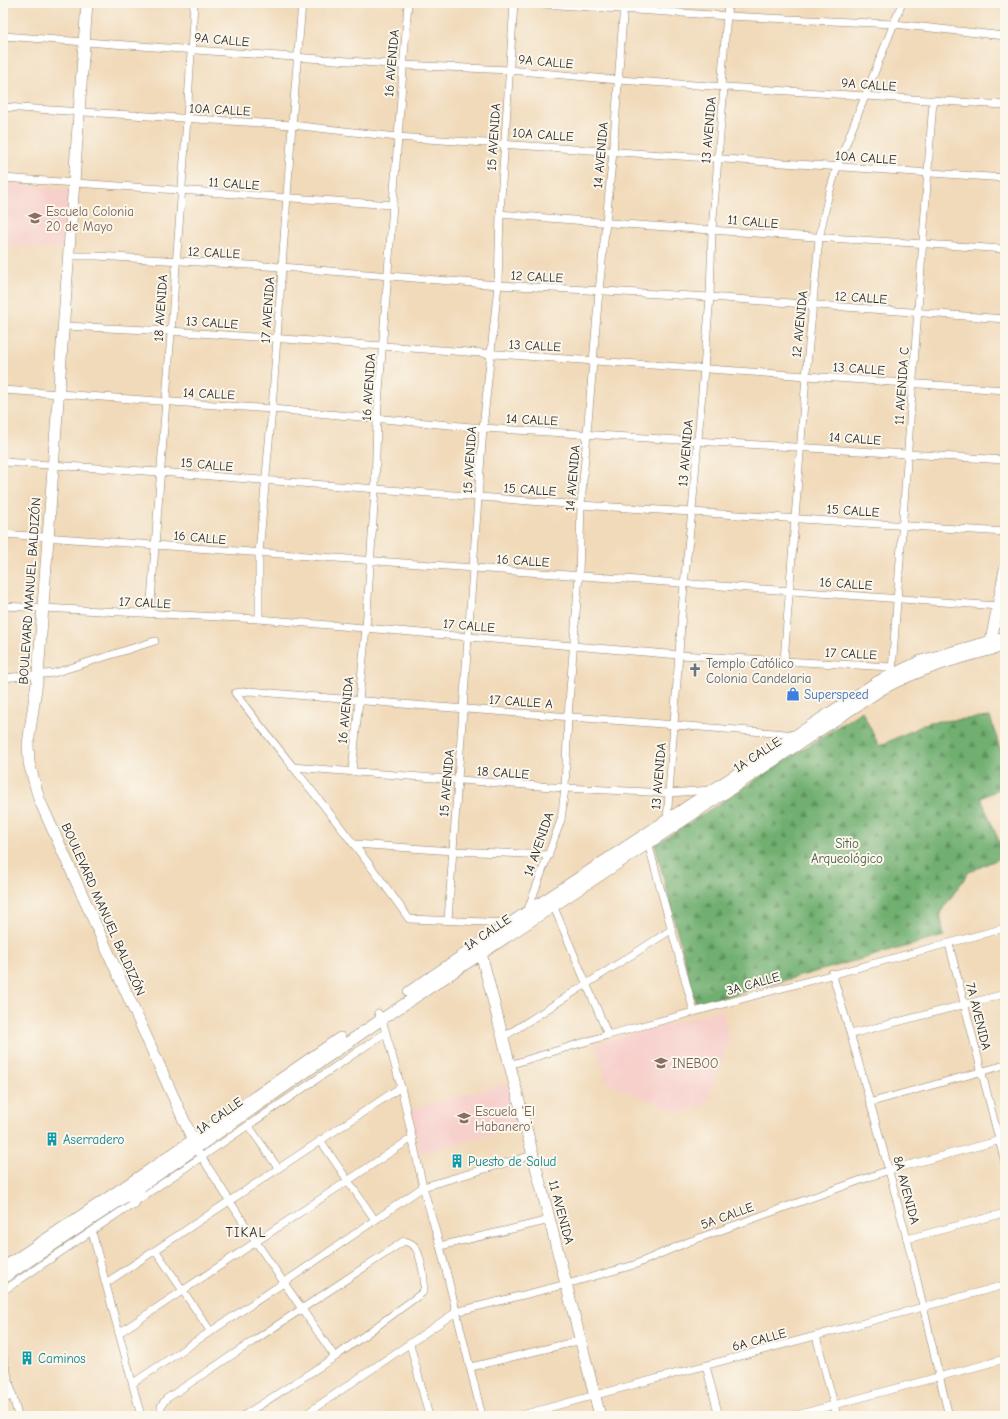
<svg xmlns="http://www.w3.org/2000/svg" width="1008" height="1419" font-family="'Comic Neue',sans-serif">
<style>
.built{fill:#f7d0cc}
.forest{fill:url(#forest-firs);stroke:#4e6d4e}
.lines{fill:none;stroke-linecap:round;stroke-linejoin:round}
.street-casing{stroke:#8e8272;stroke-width:8}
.secondary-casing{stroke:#8e8272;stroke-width:12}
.street{stroke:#fff;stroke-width:7}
.secondary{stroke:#fff;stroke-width:11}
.labels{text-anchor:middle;stroke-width:4;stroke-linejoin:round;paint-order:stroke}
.street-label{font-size:13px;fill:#2b2b2b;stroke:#fbf7ec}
.education-label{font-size:13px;fill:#785e54;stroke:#fbf7ec;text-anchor:start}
.worship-label{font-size:13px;fill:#5b616d;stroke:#fbf7ec;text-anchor:start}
.shop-label{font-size:13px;fill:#366cbe;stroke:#fbf7ec;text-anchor:start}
.park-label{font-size:13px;fill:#485b45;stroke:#fbf7ec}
.culture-label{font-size:13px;fill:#0d838f;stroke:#fbf7ec;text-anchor:start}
.neighbourhood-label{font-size:14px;letter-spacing:1px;fill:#2b2b2b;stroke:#fbf7ec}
</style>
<defs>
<pattern id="forest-firs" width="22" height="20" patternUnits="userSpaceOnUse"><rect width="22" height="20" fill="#70af70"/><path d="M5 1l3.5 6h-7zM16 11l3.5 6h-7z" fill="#5c8f5c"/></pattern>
</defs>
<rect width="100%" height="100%" fill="#fbf7ec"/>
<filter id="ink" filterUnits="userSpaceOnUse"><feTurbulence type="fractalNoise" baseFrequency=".025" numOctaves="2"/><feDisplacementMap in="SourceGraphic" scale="8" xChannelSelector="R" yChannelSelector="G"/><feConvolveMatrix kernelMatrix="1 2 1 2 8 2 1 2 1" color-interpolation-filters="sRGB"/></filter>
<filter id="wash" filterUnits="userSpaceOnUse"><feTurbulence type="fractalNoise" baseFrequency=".012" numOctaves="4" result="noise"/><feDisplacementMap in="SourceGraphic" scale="16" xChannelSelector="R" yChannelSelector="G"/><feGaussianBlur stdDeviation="0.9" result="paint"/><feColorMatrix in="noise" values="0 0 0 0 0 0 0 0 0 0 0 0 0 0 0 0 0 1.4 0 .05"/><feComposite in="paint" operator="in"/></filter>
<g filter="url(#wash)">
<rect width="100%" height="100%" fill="#f1daba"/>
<g class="built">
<path d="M3,183L70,190L64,250L3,246Z"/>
<path d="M723,1009L729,1042L706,1105L680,1113L607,1083L595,1044Z"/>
<path d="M508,1083L519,1127L421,1154L409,1110Z"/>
</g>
<path class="forest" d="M862,711L879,746L930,722L990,717L1005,764V786L981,798L1005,856L969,872L940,913L944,936L696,1005L655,845Z"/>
</g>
<g filter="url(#ink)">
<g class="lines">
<g class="street-casing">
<g id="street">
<path d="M528,3L728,16L894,24L1005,36"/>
<path d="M3,36L404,65L509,70L618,80L1005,105"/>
<path d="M721,86L728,3"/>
<path d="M3,107L292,125L397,137L1005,178"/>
<path d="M3,178L393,205"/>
<path d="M500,214C668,229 837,238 1005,249"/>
<path d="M69,256H97L282,267L498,285L710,297L1005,319"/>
<path d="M64,326L170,331L1005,390"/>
<path d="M3,390L272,409L483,428L1005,460"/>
<path d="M3,462L160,472L581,505L1005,532"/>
<path d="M3,534L998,606"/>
<path d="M3,606L259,619L679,655L892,667"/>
<path d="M150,614L187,119L194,3"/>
<path d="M259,619V553L272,409L292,125L302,3"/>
<path d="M784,661L806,376L819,239L828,197L837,167L902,3"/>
<path d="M892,671L933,100"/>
<path d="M3,678L54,673L155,641"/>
<path d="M292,767L565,788L669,793L711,790"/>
<path d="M352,772L366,628L375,490L377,419L408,3"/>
<path d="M667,821L684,584L692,511L710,297L712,230L724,87"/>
<path d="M648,843L694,1012"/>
<path d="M355,844L452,851L549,855"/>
<path d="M553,905L608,1035"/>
<path d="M527,912L561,820L565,788L568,716L579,575L581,505L599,291L613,152L624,3"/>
<path d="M448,920L483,428L498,285L500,214L514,3"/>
<path d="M511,923L409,919C355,841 293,769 235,693L250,691C432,708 615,719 797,735"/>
<path d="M949,944L1005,1163"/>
<path d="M832,973C859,1061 884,1150 907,1239C922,1298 934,1357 949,1416"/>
<path d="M378,1013L382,1019L401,1087L423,1187L440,1246L482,1416"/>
<path d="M851,1034L1005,994"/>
<path d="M502,1038L671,930"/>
<path d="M509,1065L608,1035L1005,928"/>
<path d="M872,1102L1005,1065"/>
<path d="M248,1125L278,1168"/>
<path d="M320,1140L375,1220"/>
<path d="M199,1153L256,1242L335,1357"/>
<path d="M92,1232L141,1416"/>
<path d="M907,1239L1005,1213"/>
<path d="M440,1246L550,1220"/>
<path d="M156,1251L211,1332"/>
<path d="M106,1283L401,1087"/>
<path d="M3,1291L385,1033"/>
<path d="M119,1333L412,1138"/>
<path d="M816,1336L837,1416"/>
<path d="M410,1344L429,1416"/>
<path d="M3,1357L18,1416"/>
<path d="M706,1366L719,1416"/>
<path d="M471,1367L582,1340"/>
<path d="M133,1383L285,1282L423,1187L533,1155"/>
<path d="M3,1399L13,1396"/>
<path d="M161,1416V1406L166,1399L404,1241C408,1242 412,1243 415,1247C420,1254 428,1286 422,1293L335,1357L243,1416"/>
<path d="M303,1416L456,1312L567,1284L634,1265L688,1242L889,1170L1005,1139"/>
<path d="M518,1416L1005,1285"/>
<path d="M793,1416L1005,1359"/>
</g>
</g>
<g class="secondary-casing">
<g id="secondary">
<path d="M87,3L38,675L28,744L29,763L39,799L196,1147"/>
<path d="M992,647L991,641L1005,569"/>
<path d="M478,949L481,953L600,1416"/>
<path d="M409,992L527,912L877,682L921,661L1005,637"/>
<path d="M133,1204L140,1187"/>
<path d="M3,1268L151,1169L340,1038"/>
<path d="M3,1278L140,1187L382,1019L882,689C920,668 962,657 1005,646"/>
</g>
</g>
<use href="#street" class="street"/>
<use href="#secondary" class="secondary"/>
</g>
</g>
<defs>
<g id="school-bare" transform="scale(1.08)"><path d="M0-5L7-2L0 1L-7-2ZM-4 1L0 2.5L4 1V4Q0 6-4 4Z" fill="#8d6e63" stroke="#fbf7ec" stroke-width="2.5" paint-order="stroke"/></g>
<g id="church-bare" transform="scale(1.08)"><path d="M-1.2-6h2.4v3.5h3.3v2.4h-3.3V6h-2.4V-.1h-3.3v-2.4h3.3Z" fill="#6b7280" stroke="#fbf7ec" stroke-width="2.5" paint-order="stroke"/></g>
<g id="shop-bare" transform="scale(1.08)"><path d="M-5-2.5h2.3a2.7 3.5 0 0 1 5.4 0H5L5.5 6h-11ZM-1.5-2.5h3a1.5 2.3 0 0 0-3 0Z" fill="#3f7fe0" stroke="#fbf7ec" stroke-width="2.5" paint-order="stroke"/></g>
<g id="building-bare" transform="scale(1.08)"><path d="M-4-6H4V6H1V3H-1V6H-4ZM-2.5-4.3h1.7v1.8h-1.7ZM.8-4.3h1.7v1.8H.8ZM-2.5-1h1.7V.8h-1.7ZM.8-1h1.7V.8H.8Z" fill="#0f9aa8" stroke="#fbf7ec" stroke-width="2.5" paint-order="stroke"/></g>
</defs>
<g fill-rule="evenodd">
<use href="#school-bare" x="35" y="218"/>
<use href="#church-bare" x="695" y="670"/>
<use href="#shop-bare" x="793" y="694"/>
<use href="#school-bare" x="661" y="1063"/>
<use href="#school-bare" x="464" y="1118"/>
<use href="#building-bare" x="52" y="1139"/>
<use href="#building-bare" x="457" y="1161"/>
<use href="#building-bare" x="27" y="1358"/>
</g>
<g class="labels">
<g class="street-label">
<text transform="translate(222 39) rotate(5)" y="5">9A CALLE</text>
<text transform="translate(546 61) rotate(5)" y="5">9A CALLE</text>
<text transform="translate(391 63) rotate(-85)" y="5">16 AVENIDA</text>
<text transform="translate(869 84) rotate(4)" y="5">9A CALLE</text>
<text transform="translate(220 109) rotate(3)" y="5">10A CALLE</text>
<text transform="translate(708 130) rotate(-85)" y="5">13 AVENIDA</text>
<text transform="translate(543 134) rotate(4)" y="5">10A CALLE</text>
<text transform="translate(493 137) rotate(-86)" y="5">15 AVENIDA</text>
<text transform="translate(600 155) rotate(-85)" y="5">14 AVENIDA</text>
<text transform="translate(866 157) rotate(4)" y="5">10A CALLE</text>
<text transform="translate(234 183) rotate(4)" y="5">11 CALLE</text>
<text transform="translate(753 221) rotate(5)" y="5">11 CALLE</text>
<text transform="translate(214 252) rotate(3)" y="5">12 CALLE</text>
<text transform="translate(537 276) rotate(3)" y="5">12 CALLE</text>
<text transform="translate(861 297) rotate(4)" y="5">12 CALLE</text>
<text transform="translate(160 308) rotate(-86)" y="5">18 AVENIDA</text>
<text transform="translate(267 310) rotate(-86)" y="5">17 AVENIDA</text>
<text transform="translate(212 322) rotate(4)" y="5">13 CALLE</text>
<text transform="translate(799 324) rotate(-84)" y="5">12 AVENIDA</text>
<text transform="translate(535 345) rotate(3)" y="5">13 CALLE</text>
<text transform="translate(859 368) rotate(4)" y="5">13 CALLE</text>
<text transform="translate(901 386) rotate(-86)" y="5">11 AVENIDA C</text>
<text transform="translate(368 387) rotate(-86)" y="5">16 AVENIDA</text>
<text transform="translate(209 393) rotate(3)" y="5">14 CALLE</text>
<text transform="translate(532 419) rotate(3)" y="5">14 CALLE</text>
<text transform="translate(855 438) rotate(4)" y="5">14 CALLE</text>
<text transform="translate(685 453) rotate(-85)" y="5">13 AVENIDA</text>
<text transform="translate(469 460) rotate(-86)" y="5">15 AVENIDA</text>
<text transform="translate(207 464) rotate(5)" y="5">15 CALLE</text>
<text transform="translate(572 478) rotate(-85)" y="5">14 AVENIDA</text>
<text transform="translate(530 489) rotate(4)" y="5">15 CALLE</text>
<text transform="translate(853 510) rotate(4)" y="5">15 CALLE</text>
<text transform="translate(200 537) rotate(5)" y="5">16 CALLE</text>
<text transform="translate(523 560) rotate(4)" y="5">16 CALLE</text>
<text transform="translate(846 583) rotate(4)" y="5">16 CALLE</text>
<text transform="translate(29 591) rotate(-86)" y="5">BOULEVARD MANUEL BALDIZÓN</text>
<text transform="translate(145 602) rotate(3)" y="5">17 CALLE</text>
<text transform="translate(469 625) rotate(5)" y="5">17 CALLE</text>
<text transform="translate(851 653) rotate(3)" y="5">17 CALLE</text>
<text transform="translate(521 701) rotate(4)" y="5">17 CALLE A</text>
<text transform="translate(345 710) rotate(-84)" y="5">16 AVENIDA</text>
<text transform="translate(757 754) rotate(-33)" y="5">1A CALLE</text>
<text transform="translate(503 772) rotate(4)" y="5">18 CALLE</text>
<text transform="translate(658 776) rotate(-85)" y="5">13 AVENIDA</text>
<text transform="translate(446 783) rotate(-85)" y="5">15 AVENIDA</text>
<text transform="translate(538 844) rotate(-71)" y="5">14 AVENIDA</text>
<text transform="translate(104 909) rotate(66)" y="5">BOULEVARD MANUEL BALDIZÓN</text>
<text transform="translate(487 932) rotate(-34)" y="5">1A CALLE</text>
<text transform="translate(753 983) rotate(-16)" y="5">3A CALLE</text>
<text transform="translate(979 1016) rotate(76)" y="5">7A AVENIDA</text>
<text transform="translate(219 1115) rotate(-35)" y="5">1A CALLE</text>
<text transform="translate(907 1190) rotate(75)" y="5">8A AVENIDA</text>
<text transform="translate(562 1212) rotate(75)" y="5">11 AVENIDA</text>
<text transform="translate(727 1215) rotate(-20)" y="5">5A CALLE</text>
<text transform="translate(759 1339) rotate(-15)" y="5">6A CALLE</text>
</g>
<g class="education-label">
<text x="46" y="216">Escuela Colonia<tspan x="46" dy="15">20 de Mayo</tspan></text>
<text x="672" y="1068">INEBOO</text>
<text x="475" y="1116">Escuela 'El<tspan x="475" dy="15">Habanero'</tspan></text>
</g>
<g class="worship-label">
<text x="706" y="668">Templo Católico<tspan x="706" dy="15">Colonia Candelaria</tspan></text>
</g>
<g class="shop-label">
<text x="804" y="699">Superspeed</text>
</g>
<g class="park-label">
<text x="847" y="848">Sitio<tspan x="847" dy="15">Arqueológico</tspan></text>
</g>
<g class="culture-label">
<text x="63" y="1144">Aserradero</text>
<text x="468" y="1166">Puesto de Salud</text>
<text x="38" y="1363">Caminos</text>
</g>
<g class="neighbourhood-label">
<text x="246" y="1237">TIKAL</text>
</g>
</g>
<rect width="1008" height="1419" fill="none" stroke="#fbf7ec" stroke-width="16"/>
</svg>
